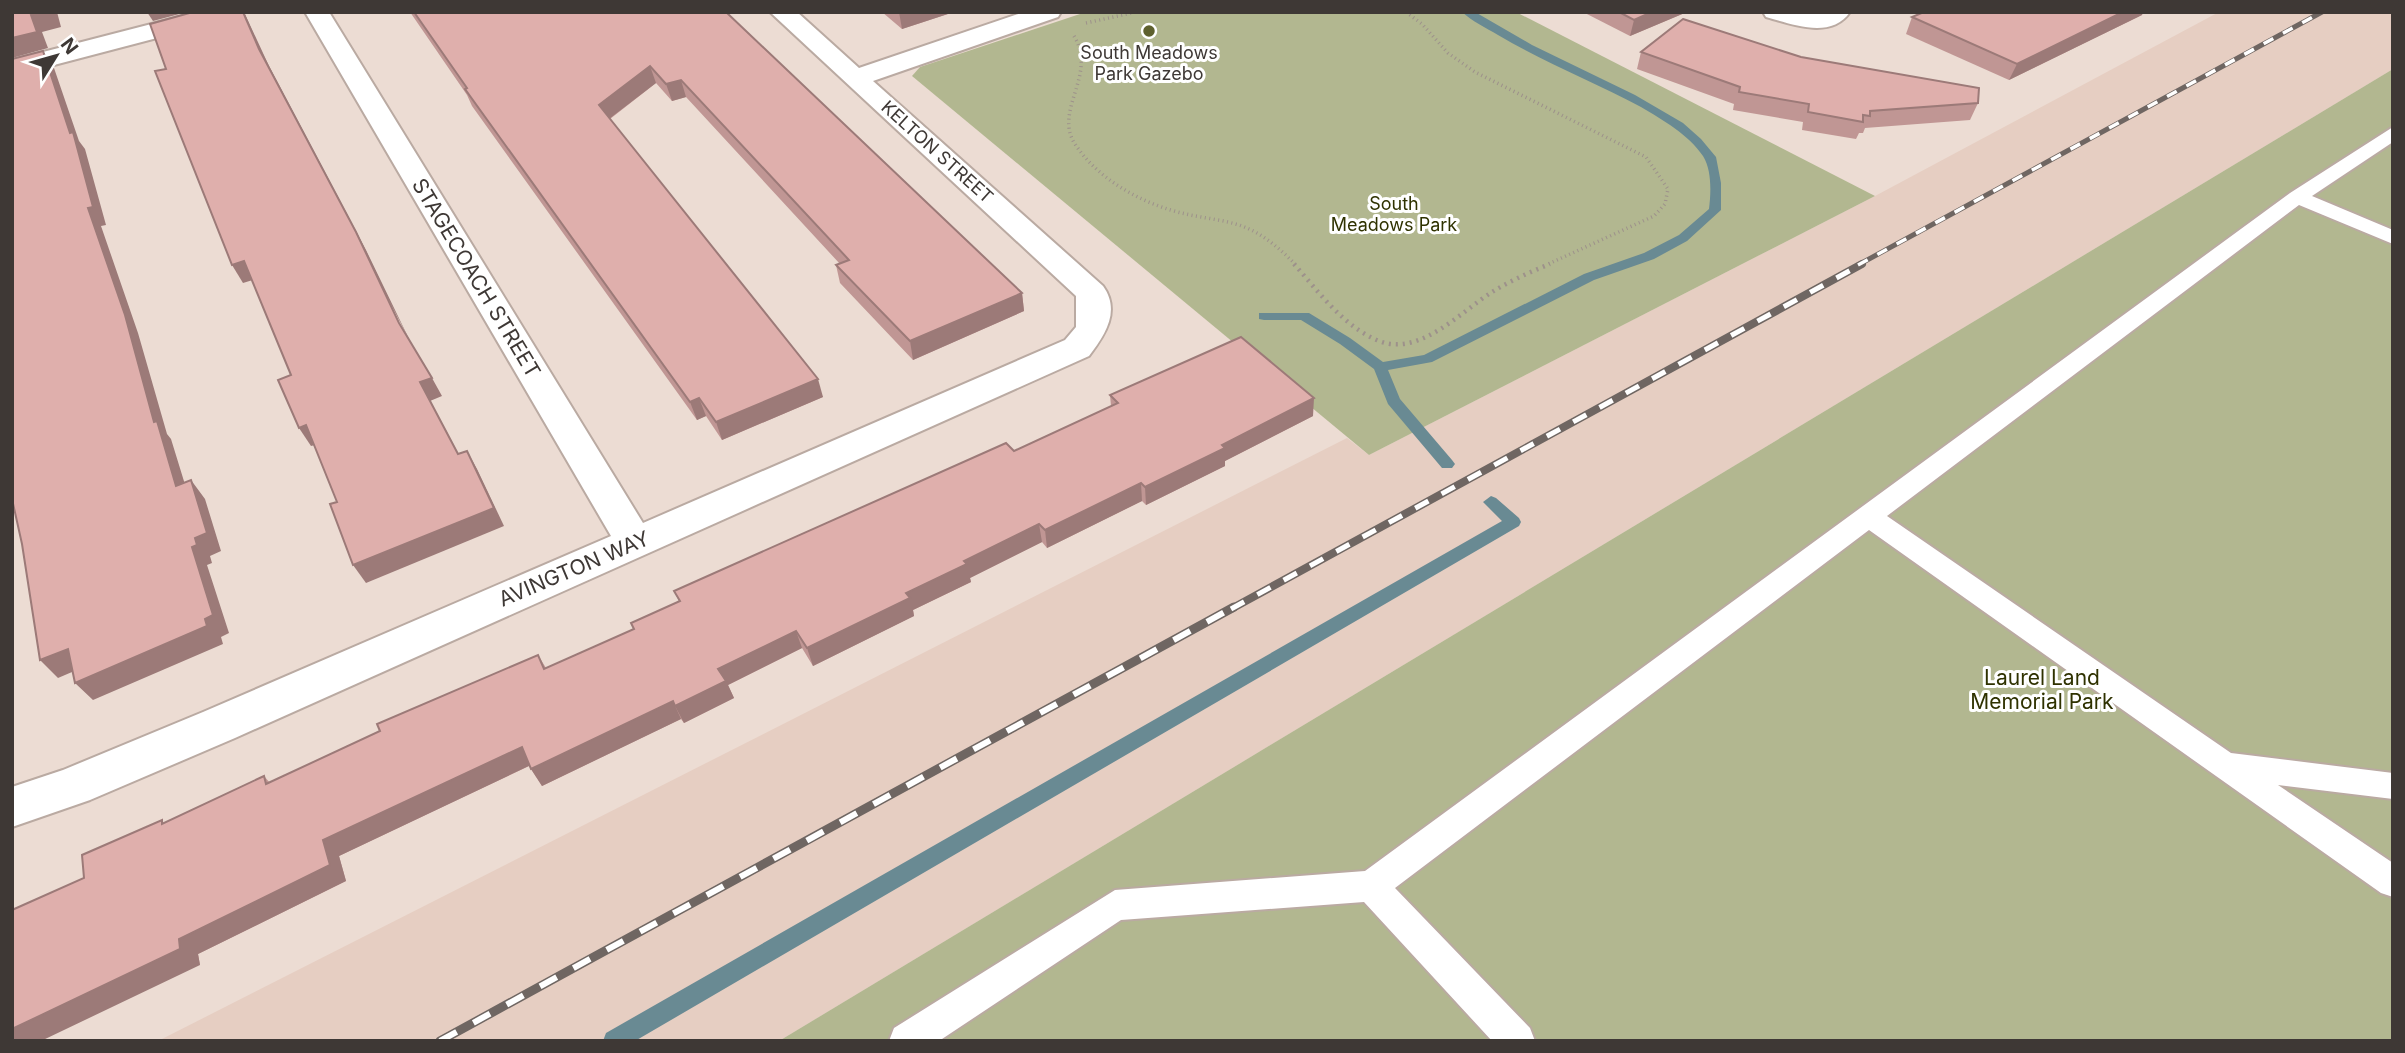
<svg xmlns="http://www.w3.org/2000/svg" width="2405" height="1053" font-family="Inter,sans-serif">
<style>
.built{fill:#e6cec2}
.green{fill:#b2b790}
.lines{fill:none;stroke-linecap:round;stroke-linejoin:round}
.stream{fill:#698a93;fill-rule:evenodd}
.lane-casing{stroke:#baaaa2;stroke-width:4}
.street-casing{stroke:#baaaa2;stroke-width:4}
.path-far1{stroke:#9d918b;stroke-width:3.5;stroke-dasharray:1 3.5;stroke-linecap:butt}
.path{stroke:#9d918b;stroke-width:4.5;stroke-dasharray:2 5;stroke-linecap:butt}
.lane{fill:#fff;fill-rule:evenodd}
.street{fill:#fff;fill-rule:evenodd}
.rail-far2-casing{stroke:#6f6662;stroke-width:5}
.rail-far1-casing{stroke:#6f6662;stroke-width:8}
.rail-casing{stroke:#6f6662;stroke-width:9}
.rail-far2{stroke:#fff;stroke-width:3.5;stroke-dasharray:11;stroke-linecap:butt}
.rail-far1{stroke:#fff;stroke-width:5;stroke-dasharray:15;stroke-linecap:butt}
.rail{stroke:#fff;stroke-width:6;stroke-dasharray:19;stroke-linecap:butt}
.wall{fill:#c09694}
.shaded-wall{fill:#9c7a78}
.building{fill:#dfafac;stroke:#9c7a78;stroke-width:2}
.poi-dot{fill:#5e602e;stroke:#fff;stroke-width:2.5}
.labels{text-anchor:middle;stroke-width:6;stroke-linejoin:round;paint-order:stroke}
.far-poi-label{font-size:18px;fill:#3e3835;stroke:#fff}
.far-street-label{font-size:18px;fill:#3e3835;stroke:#fff}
.far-park-label{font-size:18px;fill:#2f3200;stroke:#fff}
.street-label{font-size:21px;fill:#3e3835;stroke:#fff}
.park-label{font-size:21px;fill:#2f3200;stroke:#fff}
</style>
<rect width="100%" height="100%" fill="#ecdcd3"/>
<path class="built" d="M2219,12H2393V69L779,1041H158L1347,438L1369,455L1875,196Z"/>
<g class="green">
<path d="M1086,12H1516L1875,196L1369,455L912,76L920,67Z"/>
<path d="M2393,69V1041H779Z"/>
</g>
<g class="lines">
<g class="stream">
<path d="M1462,12H1475L1532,45L1635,95L1683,123L1701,139L1716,157L1721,183V210L1687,241L1654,259L1594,280L1432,362L1388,370L1400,399L1452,460L1455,464L1452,468H1442L1388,404L1374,369L1340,344L1301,320H1264L1259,319V313H1309L1350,338L1383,362L1424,355L1584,274L1644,253L1679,235L1709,209C1711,193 1712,170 1703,156C1689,135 1663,120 1641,107C1594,82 1544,62 1498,35C1486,28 1472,21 1462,12Z"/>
<path d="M1491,496L1496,498L1519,518L1521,522L1519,526L635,1041H603L606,1033L1502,521L1483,502Z"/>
</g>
<g class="lane-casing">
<path id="lane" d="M2393,127V142L2312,196L2393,230V244L2299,205L1887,516L2231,753L2393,773V799L2278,785L2393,863V897L2381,893L1869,530L1395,888L1530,1028L1535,1041H1492L1364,902L1121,920L939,1041H889L894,1028L1115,890L1365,871L2290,193Z"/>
</g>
<g class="street-casing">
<g id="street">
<path d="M198,12H240L237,17L12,76V60Z"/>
<path d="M305,12H329L643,523L1065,340L1076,327V296L770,12H797L859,68L1024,12H1061L1058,17L873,81L1103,286C1121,311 1105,335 1089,356L235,738L90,800L12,827V787L63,770L203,712L611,536Z"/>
<path d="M1763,12H1850C1831,40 1792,24 1766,17Z"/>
</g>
</g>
<g class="path-far1">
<path d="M1406,12L1422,24L1448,53L1475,72L1646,157L1668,189L1665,204L1654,216L1546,265"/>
<path d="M1086,23L1136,12"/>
<path d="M1074,36C1098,75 1053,110 1075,144C1099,181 1145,205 1186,214C1207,219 1230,220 1249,229C1267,237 1282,251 1296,265"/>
</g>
<path class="path" d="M1294,264C1319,292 1345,329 1382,342C1421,355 1462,311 1492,292C1510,281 1530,272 1550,264"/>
<use href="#lane" class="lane"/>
<use href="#street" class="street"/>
<g class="rail-far2-casing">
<path id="rail-far2" d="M1858,265L2322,12"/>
</g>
<g class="rail-far1-casing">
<path id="rail-far1" d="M1231,609L1862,264"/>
</g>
<g class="rail-casing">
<path id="rail" d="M440,1041L1234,607"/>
</g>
<use href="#rail-far2" class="rail-far2"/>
<use href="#rail-far1" class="rail-far1"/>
<use href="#rail" class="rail"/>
</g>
<g class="wall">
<path d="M410,12H726L1022,293L1024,311L913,360L840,283L836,265L840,264L686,97L672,101L656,83L610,119L823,397L722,440L706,416L697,420L472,106L467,95Z"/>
<path d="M882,12H954L902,29Z"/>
<path d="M1583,12H1687L1630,36Z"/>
<path d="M1924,12H2143L2142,15L2009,80L1906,34L1912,17Z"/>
<path d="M1641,52L1801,57L1978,103L1970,120L1865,128L1863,133H1859L1856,139L1802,130L1803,122L1733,110L1734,104L1637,69Z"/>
<path d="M1110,395L1313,416L1225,461V466L1146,505L1142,501L1047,548L1042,542L970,578L971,582L913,610L914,616L813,666L802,648L728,685L734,698L684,723L681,719L542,786L529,766L339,856L346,881L198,954L200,965L84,878L162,820L164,823L264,776L270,783L380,731L538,655L546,668L634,629L679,601L674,591L1014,451L1111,406Z"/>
</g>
<g class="shaded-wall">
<path d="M44,12H57L61,27L42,32L48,48L12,58V38L31,15Z"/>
<path d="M147,12H187L153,21Z"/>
<path d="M243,12H244L269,66L366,250L410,341L259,49Z"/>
<path d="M899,12H954L902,29Z"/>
<path d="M1652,12H1687L1630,36L1634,20Z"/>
<path d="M2123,12H2143L2142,15L2009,80L2017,64Z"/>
<path d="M43,51L54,68L79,141L85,149L106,225L101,226L138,333L167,434L171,439L191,504L176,486L154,422L88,208L70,133Z"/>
<path d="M650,66L656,83L605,122L599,105Z"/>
<path d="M681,80L686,97L672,101L666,84Z"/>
<path d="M244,261L256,279L243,283L232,265Z"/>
<path d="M1022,293L1024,311L913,360L910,341Z"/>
<path d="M432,378L442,396L430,401L469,473L420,382Z"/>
<path d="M818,379L823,397L722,440L716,422Z"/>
<path d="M699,398L706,416L697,420L690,402Z"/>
<path d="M1314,398L1313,416L1225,461V466L1146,505L1145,487L1222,445Z"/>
<path d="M306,425L319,444L311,446L299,428Z"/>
<path d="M467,451L477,469L504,526L366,583L353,565Z"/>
<path d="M191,480L205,499L221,551L210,556L212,563L207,565L229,633L221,637L223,644L93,700L75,683L205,619L192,547L195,538Z"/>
<path d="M1141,483L1142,501L1047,548L1045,530Z"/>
<path d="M1039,524L1042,542L970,578L971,582L913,610L914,616L813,666L807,648L964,561Z"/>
<path d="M796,631L802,648L728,685L734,698L684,723L675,706L718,669Z"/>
<path d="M68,649L86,666L58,678L40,660Z"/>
<path d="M673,701L681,719L542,786L531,769Z"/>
<path d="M522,747L533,764L339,856L346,881L198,954L200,965L41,1041H12V1029L179,939L323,840Z"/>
</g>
<g class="building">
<path d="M12,12H44L31,15L37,32L12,38Z"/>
<path d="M193,12H243L259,49L356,232L399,323L432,378L420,382L458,454L467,451L494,508L353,565L330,504L337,502L306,425L299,428L278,380L291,375L244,261L232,265L155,71L166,69L150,24Z"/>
<path d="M414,12H726L1022,293L910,341L836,265L849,260L681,80L666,84L650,66L599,105L818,379L716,422L699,398L690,402L465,89L467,88Z"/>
<path d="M1619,12H1652L1634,20Z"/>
<path d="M1924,12H2123L2017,64L1912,17Z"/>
<path d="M1683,19L1801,57L1979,88L1978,103L1870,111V116L1863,115V122L1808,112L1809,104L1739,92L1740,87L1641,52Z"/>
<path d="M43,51L70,133L73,132L93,207L88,208L125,315L154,422L157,421L176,486L191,480L207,533L195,538L197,545L192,547L213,615L205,619L207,626L75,683L68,649L40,660L22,544L12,499V59Z"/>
<path d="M1241,337L1314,398L1222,445L1225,448L1145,487L1141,483L1045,530L1039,524L964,561L967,564L906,593L910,598L807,648L796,631L718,669L726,681L675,706L673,701L531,769L522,747L323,840L330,865L179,939L180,949L12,1029V910L84,878L82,855L162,820V824L264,776L266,784L380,731L377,724L538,655L544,669L634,629L631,623L680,601L674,591L1006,443L1014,451L1118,403L1110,395Z"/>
</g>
<circle class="poi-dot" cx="1149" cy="31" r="7"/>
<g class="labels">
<g class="far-poi-label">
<text x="1149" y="59">South Meadows<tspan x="1149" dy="21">Park Gazebo</tspan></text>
</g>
<g class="far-street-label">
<text transform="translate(937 152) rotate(42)" y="6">KELTON STREET</text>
</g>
<g class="far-park-label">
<text x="1394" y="210">South<tspan x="1394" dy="21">Meadows Park</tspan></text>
</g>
<g class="street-label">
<text transform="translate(476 278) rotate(59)" y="7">STAGECOACH STREET</text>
<text transform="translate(574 569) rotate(-23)" y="7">AVINGTON WAY</text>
</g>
<g class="park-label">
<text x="2042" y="685">Laurel Land<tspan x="2042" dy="24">Memorial Park</tspan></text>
</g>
</g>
<rect width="2405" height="1053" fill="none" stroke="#3e3835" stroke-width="28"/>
<g transform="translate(56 56) rotate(53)" stroke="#ffffff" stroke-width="5" paint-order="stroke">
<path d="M0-5L12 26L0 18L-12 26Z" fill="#3e3835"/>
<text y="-10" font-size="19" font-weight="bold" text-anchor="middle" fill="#3e3835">N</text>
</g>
</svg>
